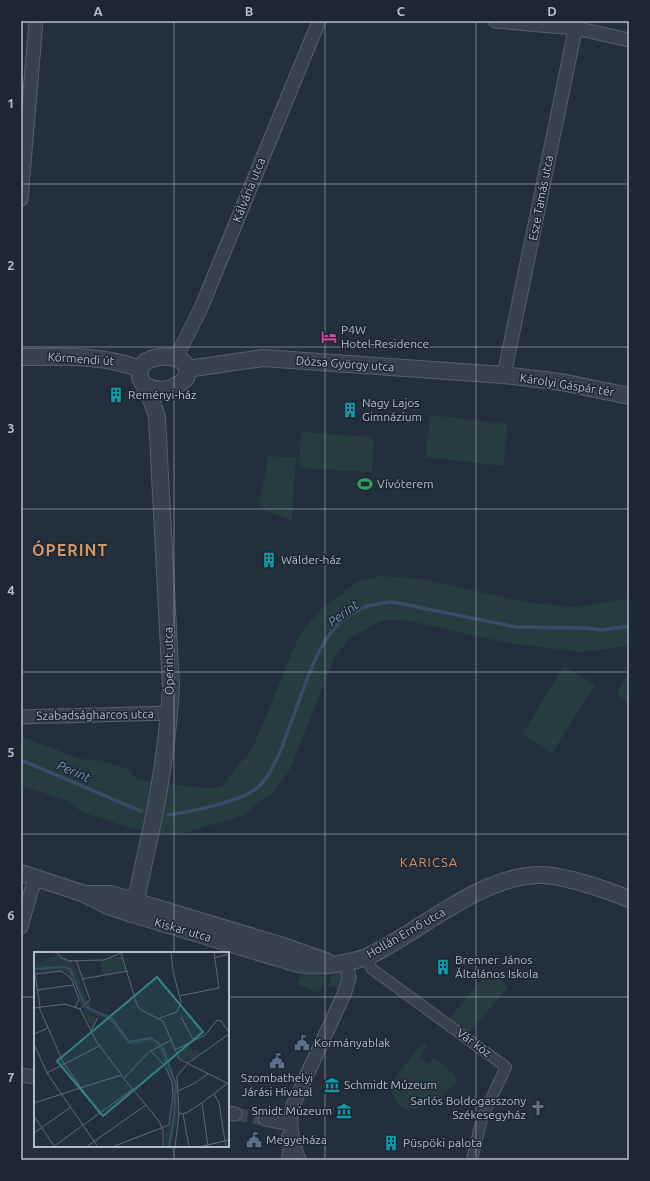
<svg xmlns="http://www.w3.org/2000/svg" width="650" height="1181" font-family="Ubuntu,sans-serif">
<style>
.green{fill:#263c3f}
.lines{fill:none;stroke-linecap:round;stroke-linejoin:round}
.stream{stroke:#394c67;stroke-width:3.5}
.minor-tunnel{stroke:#3a4453;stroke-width:13;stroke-dasharray:13 6;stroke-linecap:butt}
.pedestrian-casing{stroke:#565f6c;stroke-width:12}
.minor-casing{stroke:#565f6c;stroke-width:15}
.tertiary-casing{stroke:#565f6c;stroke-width:18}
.pedestrian{stroke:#38414e;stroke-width:10}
.minor{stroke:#38414e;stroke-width:13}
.tertiary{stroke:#38414e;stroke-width:16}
.grid{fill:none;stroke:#b4bcc9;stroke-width:1;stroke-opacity:0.55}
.labels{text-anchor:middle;stroke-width:3;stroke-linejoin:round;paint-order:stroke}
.street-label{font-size:12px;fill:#b4bcc9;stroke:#1d2633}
.poi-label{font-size:12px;fill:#b4bcc9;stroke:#1d2633;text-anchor:start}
.water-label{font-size:13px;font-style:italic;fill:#7c92b1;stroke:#1d2633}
.neighbourhood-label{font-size:13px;letter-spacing:1px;fill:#d59563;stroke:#1d2633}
.district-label{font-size:16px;font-weight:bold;letter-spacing:1px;fill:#d59563;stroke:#1d2633}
.inset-river{fill:none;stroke:#394c67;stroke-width:2}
.inset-road{fill:none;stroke:#5e6776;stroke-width:1}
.view{fill:#308480;fill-opacity:0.15;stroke:#308480;stroke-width:2}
.inset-edge{fill:none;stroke:#b4bcc9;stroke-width:2}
.neatline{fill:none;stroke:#b4bcc9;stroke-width:1.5}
.grid-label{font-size:13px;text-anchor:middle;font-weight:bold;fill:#b4bcc9}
</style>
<rect width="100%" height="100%" fill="#242f3e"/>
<g class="green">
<path d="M430,415L508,424L503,466L425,457Z"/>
<path d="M301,432L374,437L372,472L299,468Z"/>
<path d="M268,456L296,458L292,521L259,508Z"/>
<path d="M381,576L421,579L531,603L575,607L629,598V646L581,652L508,643L409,621L383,620L350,638L334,658L291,768L276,789L244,815L178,835L133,829L82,812L63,799L21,785V736L80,759L98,760L128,769L138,780L203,788L221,787L253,747L300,634L320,610L357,582Z"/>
<path d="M564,666L595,685L552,753L522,734Z"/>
<path d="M629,672V702L616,694Z"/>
<path d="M489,971L508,987L469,1033L450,1018Z"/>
<path d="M333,972H340L343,976V989L328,986Z"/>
<path d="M302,973L314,974L318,977L327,976L319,993L297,984Z"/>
<path d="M422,1043L427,1046L420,1057L429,1064L434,1058L453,1074L457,1081C446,1094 409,1125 395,1100C393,1096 391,1091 392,1086C394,1077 416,1051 422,1043Z"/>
</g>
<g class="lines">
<g class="stream">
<path d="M21,760L141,811"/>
<path d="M168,815C189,812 244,801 258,787C269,777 275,763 281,750C288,730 296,710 303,690C320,644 337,604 393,602L516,627L584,628L602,630L629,626"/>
</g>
<path class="minor-tunnel" d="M235,1114L265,1119"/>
<g class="pedestrian-casing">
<g id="pedestrian">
<path d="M367,957L372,969L506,1067L482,1118L472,1160"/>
<path d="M287,1136L289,1143L287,1160"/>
</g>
</g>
<g class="minor-casing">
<g id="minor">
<path d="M495,21L575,28L629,40"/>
<path d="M21,199L36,21"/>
<path d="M176,358L201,308L319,21"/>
<path d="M504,375L577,21"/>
<path d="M21,717L169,713"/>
<path d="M21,927L35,878"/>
<path d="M21,1075L35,1077"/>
<path d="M228,1113L235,1114"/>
<path d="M265,1119L289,1124"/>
<path d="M299,1160C292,1142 288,1124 293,1105L345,992L349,978L346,962"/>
</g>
</g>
<g class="tertiary-casing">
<g id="tertiary">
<path d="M21,357C61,357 102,354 140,369"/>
<path d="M187,369L263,358L504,375L561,382L629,396"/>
<path d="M21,873L82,893L108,906L132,914L298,964C321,968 345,964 367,957C420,932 478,877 538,875C560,874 608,890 629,899"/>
<path d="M88,894H111L280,945L326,961"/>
<path d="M132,914C139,890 143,865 149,840C160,790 168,738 171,687L157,417L150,396L140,378V369L145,362C158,353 195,354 186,378C175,390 159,393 144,385"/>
</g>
</g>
<use href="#pedestrian" class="pedestrian"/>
<use href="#minor" class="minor"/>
<use href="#tertiary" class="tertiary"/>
</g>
<path class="grid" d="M174,21V953M325,21V1160M476,21V1160M21,184H629M21,347H629M21,509H629M21,672H629M21,834H629M21,997H35M228,997H629M174,1146V1160"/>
<defs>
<g id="hotel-bare" transform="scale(1.2)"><path d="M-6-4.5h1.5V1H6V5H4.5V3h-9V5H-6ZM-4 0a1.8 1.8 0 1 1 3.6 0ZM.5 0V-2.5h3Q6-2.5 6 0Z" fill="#d1479c" stroke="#1d2633" stroke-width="2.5" paint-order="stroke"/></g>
<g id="building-bare" transform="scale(1.2)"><path d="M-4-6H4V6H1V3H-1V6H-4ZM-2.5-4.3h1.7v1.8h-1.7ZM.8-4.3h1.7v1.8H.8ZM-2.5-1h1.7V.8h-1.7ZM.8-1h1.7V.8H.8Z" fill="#0f9aa8" stroke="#1d2633" stroke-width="2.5" paint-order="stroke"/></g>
<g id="stadium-bare" transform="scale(1.2)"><path d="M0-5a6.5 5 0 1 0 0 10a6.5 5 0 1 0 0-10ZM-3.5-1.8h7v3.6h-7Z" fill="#2e9e5b" stroke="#1d2633" stroke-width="2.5" paint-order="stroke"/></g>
<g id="civic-bare" transform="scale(1.2)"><path d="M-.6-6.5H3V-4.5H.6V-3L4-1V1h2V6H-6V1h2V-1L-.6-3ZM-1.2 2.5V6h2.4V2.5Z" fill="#5c6f8a" stroke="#1d2633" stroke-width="2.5" paint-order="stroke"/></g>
<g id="museum-bare" transform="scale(1.2)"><path d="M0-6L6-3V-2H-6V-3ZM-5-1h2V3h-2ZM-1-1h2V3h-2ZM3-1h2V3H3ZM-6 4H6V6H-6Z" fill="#0f9aa8" stroke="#1d2633" stroke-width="2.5" paint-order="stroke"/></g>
<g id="church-bare" transform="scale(1.2)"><path d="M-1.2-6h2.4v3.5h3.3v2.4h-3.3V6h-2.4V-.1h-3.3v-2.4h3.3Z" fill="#6b7280" stroke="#1d2633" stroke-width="2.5" paint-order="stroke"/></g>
</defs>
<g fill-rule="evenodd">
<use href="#hotel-bare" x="329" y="337"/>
<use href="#building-bare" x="116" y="395"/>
<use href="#building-bare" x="350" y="410"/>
<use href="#stadium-bare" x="365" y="484"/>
<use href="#building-bare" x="269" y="560"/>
<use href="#building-bare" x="443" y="967"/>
<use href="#civic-bare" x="302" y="1043"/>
<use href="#civic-bare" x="277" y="1061"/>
<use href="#museum-bare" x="332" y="1085"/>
<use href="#church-bare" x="538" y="1108"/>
<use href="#museum-bare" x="344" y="1111"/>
<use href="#civic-bare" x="254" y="1140"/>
<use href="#building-bare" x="391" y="1143"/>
</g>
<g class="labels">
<g class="street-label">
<text transform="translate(249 190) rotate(-68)" y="4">Kálvária utca</text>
<text transform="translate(541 198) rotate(-79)" y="4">Esze Tamás utca</text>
<text transform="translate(81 359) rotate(4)" y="4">Körmendi út</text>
<text transform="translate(345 364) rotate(4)" y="4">Dózsa György utca</text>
<text transform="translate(567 385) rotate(9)" y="4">Károlyi Gáspár tér</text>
<text transform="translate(169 661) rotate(-91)" y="4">Óperint utca</text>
<text transform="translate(95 715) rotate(-1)" y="4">Szabadságharcos utca</text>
<text transform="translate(183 930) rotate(16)" y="4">Kiskar utca</text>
<text transform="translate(406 933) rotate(-30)" y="4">Hollán Ernő utca</text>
<text transform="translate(474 1043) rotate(36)" y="4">Vár köz</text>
</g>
<g class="poi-label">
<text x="341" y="334">P4W<tspan x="341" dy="14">Hotel-Residence</tspan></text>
<text x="128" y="399">Reményi-ház</text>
<text x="362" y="407">Nagy Lajos<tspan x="362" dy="14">Gimnázium</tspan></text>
<text x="377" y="488">Vívóterem</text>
<text x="281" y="564">Wälder-ház</text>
<text x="455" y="964">Brenner János<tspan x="455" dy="14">Általános Iskola</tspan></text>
<text x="314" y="1047">Kormányablak</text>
<text x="277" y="1082" text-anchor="middle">Szombathelyi<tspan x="277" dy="14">Járási Hivatal</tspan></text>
<text x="344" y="1089">Schmidt Múzeum</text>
<text x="526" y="1105" text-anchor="end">Sarlós Boldogasszony<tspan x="526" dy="14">Székesegyház</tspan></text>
<text x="332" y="1115" text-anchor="end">Smidt Múzeum</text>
<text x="266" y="1144">Megyeháza</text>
<text x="403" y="1147">Püspöki palota</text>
</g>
<g class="water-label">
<text transform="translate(343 613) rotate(-36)" y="5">Perint</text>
<text transform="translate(74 771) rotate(23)" y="5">Perint</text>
</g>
<g class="neighbourhood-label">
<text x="429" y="867">KARICSA</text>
</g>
<g class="district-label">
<text x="70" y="556">ÓPERINT</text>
</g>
</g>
<g transform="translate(34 952)">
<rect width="195" height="195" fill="#242f3e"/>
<path d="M23,3L39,12L54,50L59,58L78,63L94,87L101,89L116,84L130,94L143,131L144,164L137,195H130L132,181L139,164V134L125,97L120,89L101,93L93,92L75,68L52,60L45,49L46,45L38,25L32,19H3L0,22V12ZM87,4L92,18L69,23L66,9ZM49,59L62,65L59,76H57ZM156,93L159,99L164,98L166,102L159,107H146L143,100Z" fill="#263c3f"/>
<path class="inset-river" d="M0,17L30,15L36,17L50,52M52,55L78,67L95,90L117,86L126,92M128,95L142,133L140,165L135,195"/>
<path class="inset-road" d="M22,0L28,6L38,10M137,0L139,19L147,50L143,60M87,1L103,53L107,58L129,69L145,107L195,132M181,6L194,2M42,8L56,48L46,57M35,9L70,8L89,0M48,27L94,19M3,38L39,33M145,44L185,36L180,0M5,55L29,110L65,161M6,55L1,22L27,19L37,26L45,47L41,55M0,56L31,52L46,57M46,57L62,89L87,122M147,65L160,89M126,66L143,60M57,79L64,65M0,82L14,76M0,92L13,121L64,195M141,98L171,83L183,68L187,69L195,80M154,111L195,82M13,121L65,94M87,123L125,169L129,178V195M90,126L115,100L137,88M144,139L161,131L175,121M180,142L185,151L192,195M0,151L87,123M168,151L174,195M145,162L152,161L168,151L195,130M149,162L155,195M0,164L20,194M0,181L37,155M19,195L99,137M52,195L112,153M78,195L135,173L139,143L138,130L131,114L117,99M141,195L145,162L143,124L154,111M165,195L195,188"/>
<path class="view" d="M123,25L169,80L69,164L23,109Z"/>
<rect width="195" height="195" class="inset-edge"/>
</g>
<rect width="650" height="1181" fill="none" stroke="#1d2633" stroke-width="44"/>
<rect x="22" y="22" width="606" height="1137" class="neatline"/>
<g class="grid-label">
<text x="98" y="16">A</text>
<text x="249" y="16">B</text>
<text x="401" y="16">C</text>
<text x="552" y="16">D</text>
<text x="11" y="108">1</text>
<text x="11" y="270">2</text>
<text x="11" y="433">3</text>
<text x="11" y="595">4</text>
<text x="11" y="757">5</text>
<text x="11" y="920">6</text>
<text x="11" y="1082">7</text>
</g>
</svg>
